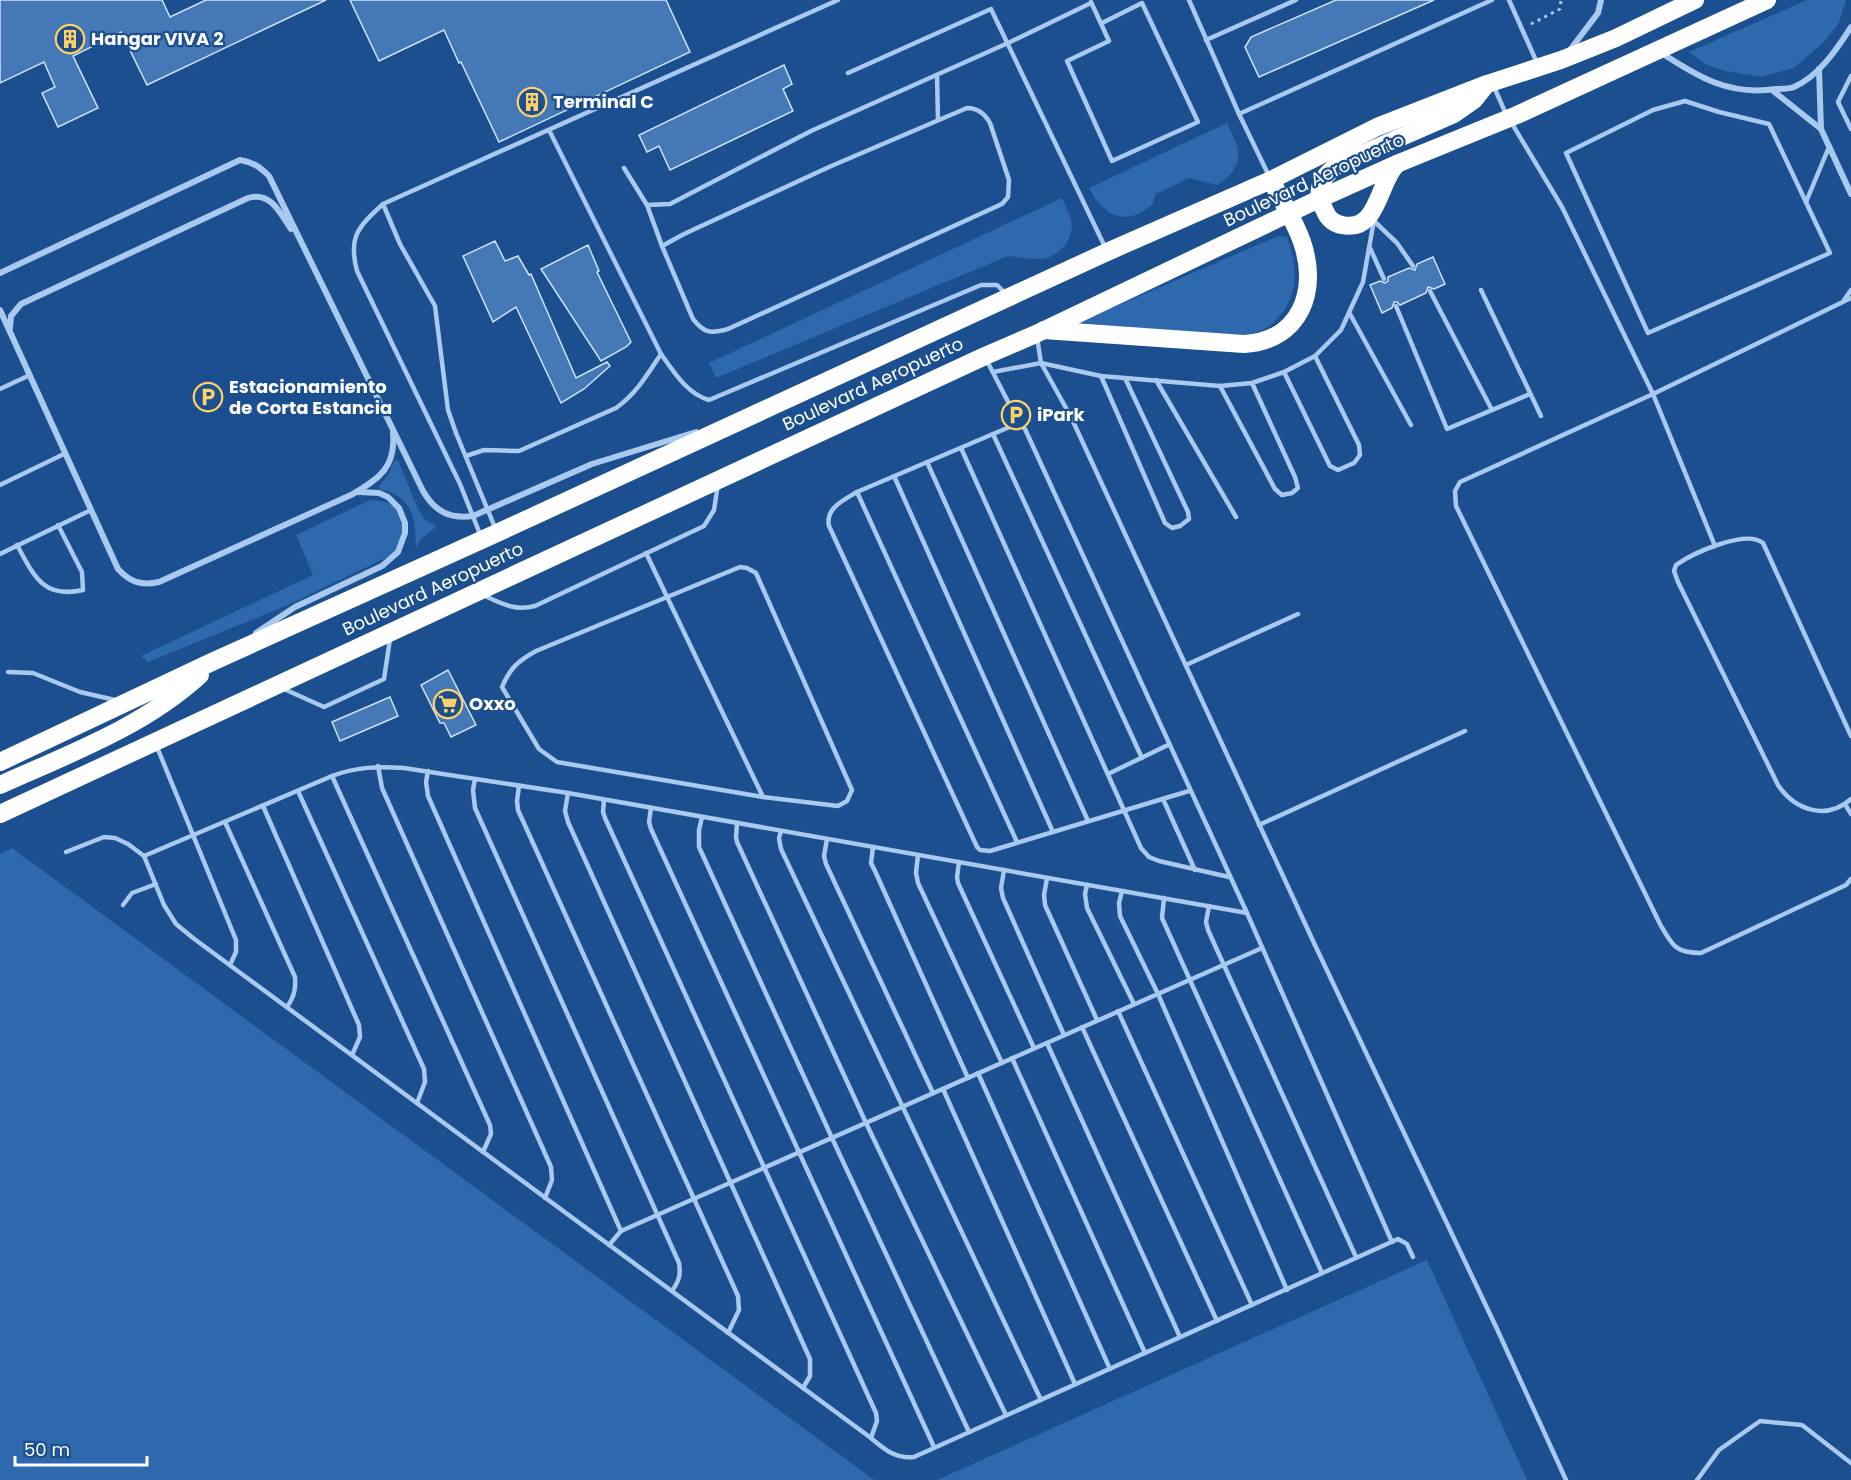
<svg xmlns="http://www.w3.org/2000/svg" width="1851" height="1480" font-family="Poppins,sans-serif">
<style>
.green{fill:#2e69ad}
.building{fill:#4478b7;stroke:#cfe3fa;stroke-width:1.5}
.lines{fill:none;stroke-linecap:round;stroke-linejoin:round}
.path{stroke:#a9c9ee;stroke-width:3;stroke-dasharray:3 4.5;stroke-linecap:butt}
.lane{stroke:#a9c9ee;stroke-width:4.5}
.street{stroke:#a9c9ee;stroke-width:6}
.highway{stroke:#fff;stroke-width:18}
.labels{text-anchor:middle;stroke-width:4.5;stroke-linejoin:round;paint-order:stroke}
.poi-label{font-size:18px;font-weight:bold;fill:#fff;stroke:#1b4f8f;text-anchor:start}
.street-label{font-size:18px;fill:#fff;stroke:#1b4f8f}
</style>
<rect width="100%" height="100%" fill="#1b4f8f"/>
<g class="green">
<path d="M1807,0H1846L1839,23L1825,41L1794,68L1761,77L1725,71L1707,65L1689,52Z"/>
<path d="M1227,123C1241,150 1246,167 1217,185L1189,178L1156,194L1152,205C1146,209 1139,215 1131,216C1111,220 1096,203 1089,188Z"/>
<path d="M1062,198C1065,205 1069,212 1071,220C1076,240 1056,261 1036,259C1027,259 1017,257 1008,256L716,378L709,363Z"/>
<path d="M1278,236L1287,237C1298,269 1300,296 1275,321C1271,325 1262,332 1255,333C1248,335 1239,334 1232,335L1077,323Z"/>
<path d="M398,460L419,511L427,522L435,524L436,527L423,537L416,547C415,517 413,496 379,489V486L388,475L394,461Z"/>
<path d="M370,500C411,502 405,521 398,552L288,605L148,662L141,656L313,575L296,535Z"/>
<path d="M12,848L873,1479L876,1480H0V854Z"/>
<path d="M1427,1260L1527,1480H937Z"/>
</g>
<g class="building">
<path d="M0,0H162L170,17L206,0H326L147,85L121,32L73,56L98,108L58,127L42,93L55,87L44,62L0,83Z"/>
<path d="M350,0H666L690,52L499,142L461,62L459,63L444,30L379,61Z"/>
<path d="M1336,0H1434L1259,77L1245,47L1251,37Z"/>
<path d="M784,65L792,84L783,89L793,111L670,170L659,146L647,152L639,135Z"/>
<path d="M495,241L505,261L518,256L529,275L531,274L576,378L607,362L610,366L584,389L561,403L516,307L493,322L463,256Z"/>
<path d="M588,245L599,271L597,272L631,342L626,347L601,361L541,269Z"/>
<path d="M1433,257L1445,284L1434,289L1428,287L1426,293L1400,305L1397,302H1394L1392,308L1382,313L1370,285L1380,281L1385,283L1388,281V277L1409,268L1415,270L1417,264Z"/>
<path d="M448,670L476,725L451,737L444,723H440L421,685Z"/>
<path d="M390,697L398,716L340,741L332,722Z"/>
</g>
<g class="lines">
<path class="path" d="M1531,24L1560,9L1561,0"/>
<g class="lane">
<path d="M1189,0L1239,114L1270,178"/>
<path d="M1509,0L1538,65"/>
<path d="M1091,2L1109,41L1067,61L1112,161L1198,122L1142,3L1102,23"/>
<path d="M1206,40L1296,0"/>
<path d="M848,73L991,9L1105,247"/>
<path d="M937,75L938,120"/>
<path d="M1851,76L1838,102L1851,129"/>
<path d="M1494,87L1506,114"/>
<path d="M1685,101L1719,112L1769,124L1830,253L1648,333L1566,153L1653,110Z"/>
<path d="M967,108C978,108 985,114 990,123L1009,180L1008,197L1002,204L728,329C710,334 704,333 693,319L662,246L684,234L829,167Z"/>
<path d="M1239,114L1492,0"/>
<path d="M1511,122L1562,207L1653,394L1715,546"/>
<path d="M549,130L661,354C674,372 687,394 709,400L981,285H997L1005,293"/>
<path d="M624,168L647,205L670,204L811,131L1008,43L1091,3"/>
<path d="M1806,202L1829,147"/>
<path d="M383,204L400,244L435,306L448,410L456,433L496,530"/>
<path d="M647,205L662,246"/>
<path d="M1374,221L1397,243L1413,266"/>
<path d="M1370,248L1384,279"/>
<path d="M1481,290L1541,416"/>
<path d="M1430,291L1492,410"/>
<path d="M1851,298L1653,394L1460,482L1455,491L1456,506L1660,924C1672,945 1675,953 1701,953L1846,885L1851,879"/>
<path d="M1844,300L1851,290"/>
<path d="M1396,306L1447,429L1530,394"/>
<path d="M1350,314L1411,425"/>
<path d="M1037,337L1041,363L1071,417L1314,943L1497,1329L1566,1480"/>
<path d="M986,359L1019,423"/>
<path d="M993,372L1041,363L1101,376L1220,386L1252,383L1284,372L1315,356L1341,330L1363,282L1374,220"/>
<path d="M1284,372L1330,466L1338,470L1354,463L1360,455L1359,445L1315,356"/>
<path d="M1101,376L1165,523L1172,528L1180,526L1189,519L1188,512L1125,378"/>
<path d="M1156,380L1236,517"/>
<path d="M1220,386L1275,489L1282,495L1292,493L1298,488L1295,477L1252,383"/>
<path d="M0,389L30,375"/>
<path d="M993,434L1142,758"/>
<path d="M961,448L1141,848L1149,857L1159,861L1229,877"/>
<path d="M466,456L484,450L519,451L616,408C636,394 647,375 661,354"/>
<path d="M927,462L1088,821"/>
<path d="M894,476L1053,832"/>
<path d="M0,485L66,453"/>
<path d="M857,492L1017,842"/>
<path d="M480,534L460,484L357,271C348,237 358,227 383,204L838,0"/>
<path d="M17,545C34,576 43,599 83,590L82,572L58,525"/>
<path d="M646,553L763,797"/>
<path d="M0,554L91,510"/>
<path d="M740,567L747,568L756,573L852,790L847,801L838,806L763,797L557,762L539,749L502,687C510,668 518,661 536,651Z"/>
<path d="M485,596C502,604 515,611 535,606L704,526L714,510L718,484"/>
<path d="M1186,665L1298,614"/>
<path d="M8,672L33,673L80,692L115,700"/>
<path d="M284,689L324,707L384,679L390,639"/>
<path d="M1851,736L1763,543C1746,529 1693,553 1676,565L1674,571L1678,582L1778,785C1795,810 1826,821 1851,799"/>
<path d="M157,747L236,940V952L230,965"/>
<path d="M378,766L382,788L551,1167L552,1180L545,1198"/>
<path d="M428,771L426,782L428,796L621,1231"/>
<path d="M1108,774L1168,745"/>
<path d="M332,776L490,1125L491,1134L483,1152"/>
<path d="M475,779L473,790L475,808L679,1263C681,1275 679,1281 672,1291"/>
<path d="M519,786L517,801L518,810L738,1296L739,1310L728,1333"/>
<path d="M298,791L424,1069L425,1082L417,1103"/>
<path d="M1189,791L990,851L980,850L977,847L829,526C825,508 844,500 857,492L1019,423L1025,429L1247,913L1392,1242"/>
<path d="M568,793L565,811L568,822L810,1359V1376L803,1388"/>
<path d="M1163,799L1195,870"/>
<path d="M604,800L603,812L605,818L876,1413L877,1421L871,1438"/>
<path d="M1845,804L1851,814"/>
<path d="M263,806L359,1025L360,1037L352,1055"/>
<path d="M651,808L649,822L651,829L934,1447"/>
<path d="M702,817L699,830V847L832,1138L969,1432"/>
<path d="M225,822L295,977C296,989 294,997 287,1007"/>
<path d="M737,823L736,837L737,842L866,1123L1006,1415"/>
<path d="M1259,825L1465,731"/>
<path d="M781,831L779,838L781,849L1041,1400"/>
<path d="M827,839L824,856L826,864L933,1093"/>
<path d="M873,847L871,863L875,871L968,1078"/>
<path d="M66,852L104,837L115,838L128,844L144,856L164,905L176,924L193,938L871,1438C884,1449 895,1459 914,1457L1398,1239L1407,1244L1413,1257"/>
<path d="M918,855L916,873L918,883L1002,1063"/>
<path d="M144,856L332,776C356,767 378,766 404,768L568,793L1247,913"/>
<path d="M959,862L957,877L958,883L1034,1048"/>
<path d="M1004,870L1001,888L1003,898L1064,1035"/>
<path d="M1047,878L1044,895L1045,905L1097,1020"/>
<path d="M1087,885L1085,894L1087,908L1134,1004"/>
<path d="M1122,891L1119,903L1120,916L1158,994L1287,1290"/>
<path d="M1164,898L1162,918L1322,1273"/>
<path d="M123,905L132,893L156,884"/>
<path d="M1209,906L1206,922L1208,930L1356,1257"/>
<path d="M1118,1011L1252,1305"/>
<path d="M1082,1027L1217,1321"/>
<path d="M1047,1043L1180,1337"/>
<path d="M1012,1058L1145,1353"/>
<path d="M978,1073L1110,1369"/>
<path d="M943,1089L1075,1384"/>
<path d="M609,1245L621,1231L1262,948"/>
<path d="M1697,1480L1719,1450L1760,1421L1802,1425L1851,1463"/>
</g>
<g class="street">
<path d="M1570,50L1598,13L1601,0"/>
<path d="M1660,52C1698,77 1729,96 1776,89C1781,89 1789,89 1794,87C1819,76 1837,49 1851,27"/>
<path d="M1819,69L1821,129L1851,194"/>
<path d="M1772,90L1821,129"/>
<path d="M0,273L240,160C253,162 260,167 269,176L423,491C435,512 450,519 473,516L592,464L696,432"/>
<path d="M0,310L118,569C130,582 141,586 159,582L353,494C379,478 396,468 393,433"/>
<path d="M10,328L11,316L21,304L248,198C271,191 280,213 291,229"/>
<path d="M256,633L295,607L382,566L398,552L405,533V523L399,508L388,497L379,493L359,492"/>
</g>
<g class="highway">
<path d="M1397,164C1378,181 1379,233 1342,225C1335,224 1328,219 1325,211C1313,190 1322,173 1344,162L1454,114L1474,100L1486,85"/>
<path d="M1044,330L1244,344C1300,341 1319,291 1302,242C1295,221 1281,200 1271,180"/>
<path d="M0,762L214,661L497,533L1107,252L1271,180L1377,127L1487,84L1561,60L1616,38L1695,0"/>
<path d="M0,785C69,754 143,727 200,675"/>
<path d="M0,814L985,356L1036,334L1319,199L1399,163L1517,115L1767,0"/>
</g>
</g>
<defs>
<g id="building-ring" transform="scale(1.5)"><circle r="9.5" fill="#1b4f8f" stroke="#ffd166" stroke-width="1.5"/><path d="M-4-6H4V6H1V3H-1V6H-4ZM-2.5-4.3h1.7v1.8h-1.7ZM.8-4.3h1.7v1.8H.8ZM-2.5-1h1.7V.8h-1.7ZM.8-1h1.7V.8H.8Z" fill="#ffd166"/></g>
<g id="parking-ring" transform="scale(1.5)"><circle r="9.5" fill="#1b4f8f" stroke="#ffd166" stroke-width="1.5"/><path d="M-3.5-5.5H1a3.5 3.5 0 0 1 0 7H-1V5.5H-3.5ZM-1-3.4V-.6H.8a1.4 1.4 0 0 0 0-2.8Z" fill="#ffd166"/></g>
<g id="supermarket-ring" transform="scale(1.5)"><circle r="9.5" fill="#1b4f8f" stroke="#ffd166" stroke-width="1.5"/><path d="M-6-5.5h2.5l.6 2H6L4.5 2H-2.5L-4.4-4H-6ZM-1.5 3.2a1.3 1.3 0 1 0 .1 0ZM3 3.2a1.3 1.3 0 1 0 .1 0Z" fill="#ffd166"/></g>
</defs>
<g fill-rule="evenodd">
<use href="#building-ring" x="70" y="39"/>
<use href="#building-ring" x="532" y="102"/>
<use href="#parking-ring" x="208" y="397"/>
<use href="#parking-ring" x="1016" y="415"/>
<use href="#supermarket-ring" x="448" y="704"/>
</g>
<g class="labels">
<g class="poi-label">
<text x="91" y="45">Hangar VIVA 2</text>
<text x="553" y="108">Terminal C</text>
<text x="229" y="393">Estacionamiento<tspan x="229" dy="21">de Corta Estancia</tspan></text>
<text x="1037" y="421">iPark</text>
<text x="469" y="710">Oxxo</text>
</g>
<g class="street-label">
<text transform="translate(1314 180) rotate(-25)" y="6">Boulevard Aeropuerto</text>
<text transform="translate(873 384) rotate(-25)" y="6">Boulevard Aeropuerto</text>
<text transform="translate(433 589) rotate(-25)" y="6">Boulevard Aeropuerto</text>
</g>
</g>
<path d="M15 1456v9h132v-9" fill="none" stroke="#ffffff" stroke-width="3"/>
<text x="24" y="1456" font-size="18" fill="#ffffff" stroke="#1b4f8f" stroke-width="4.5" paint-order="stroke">50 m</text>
</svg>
